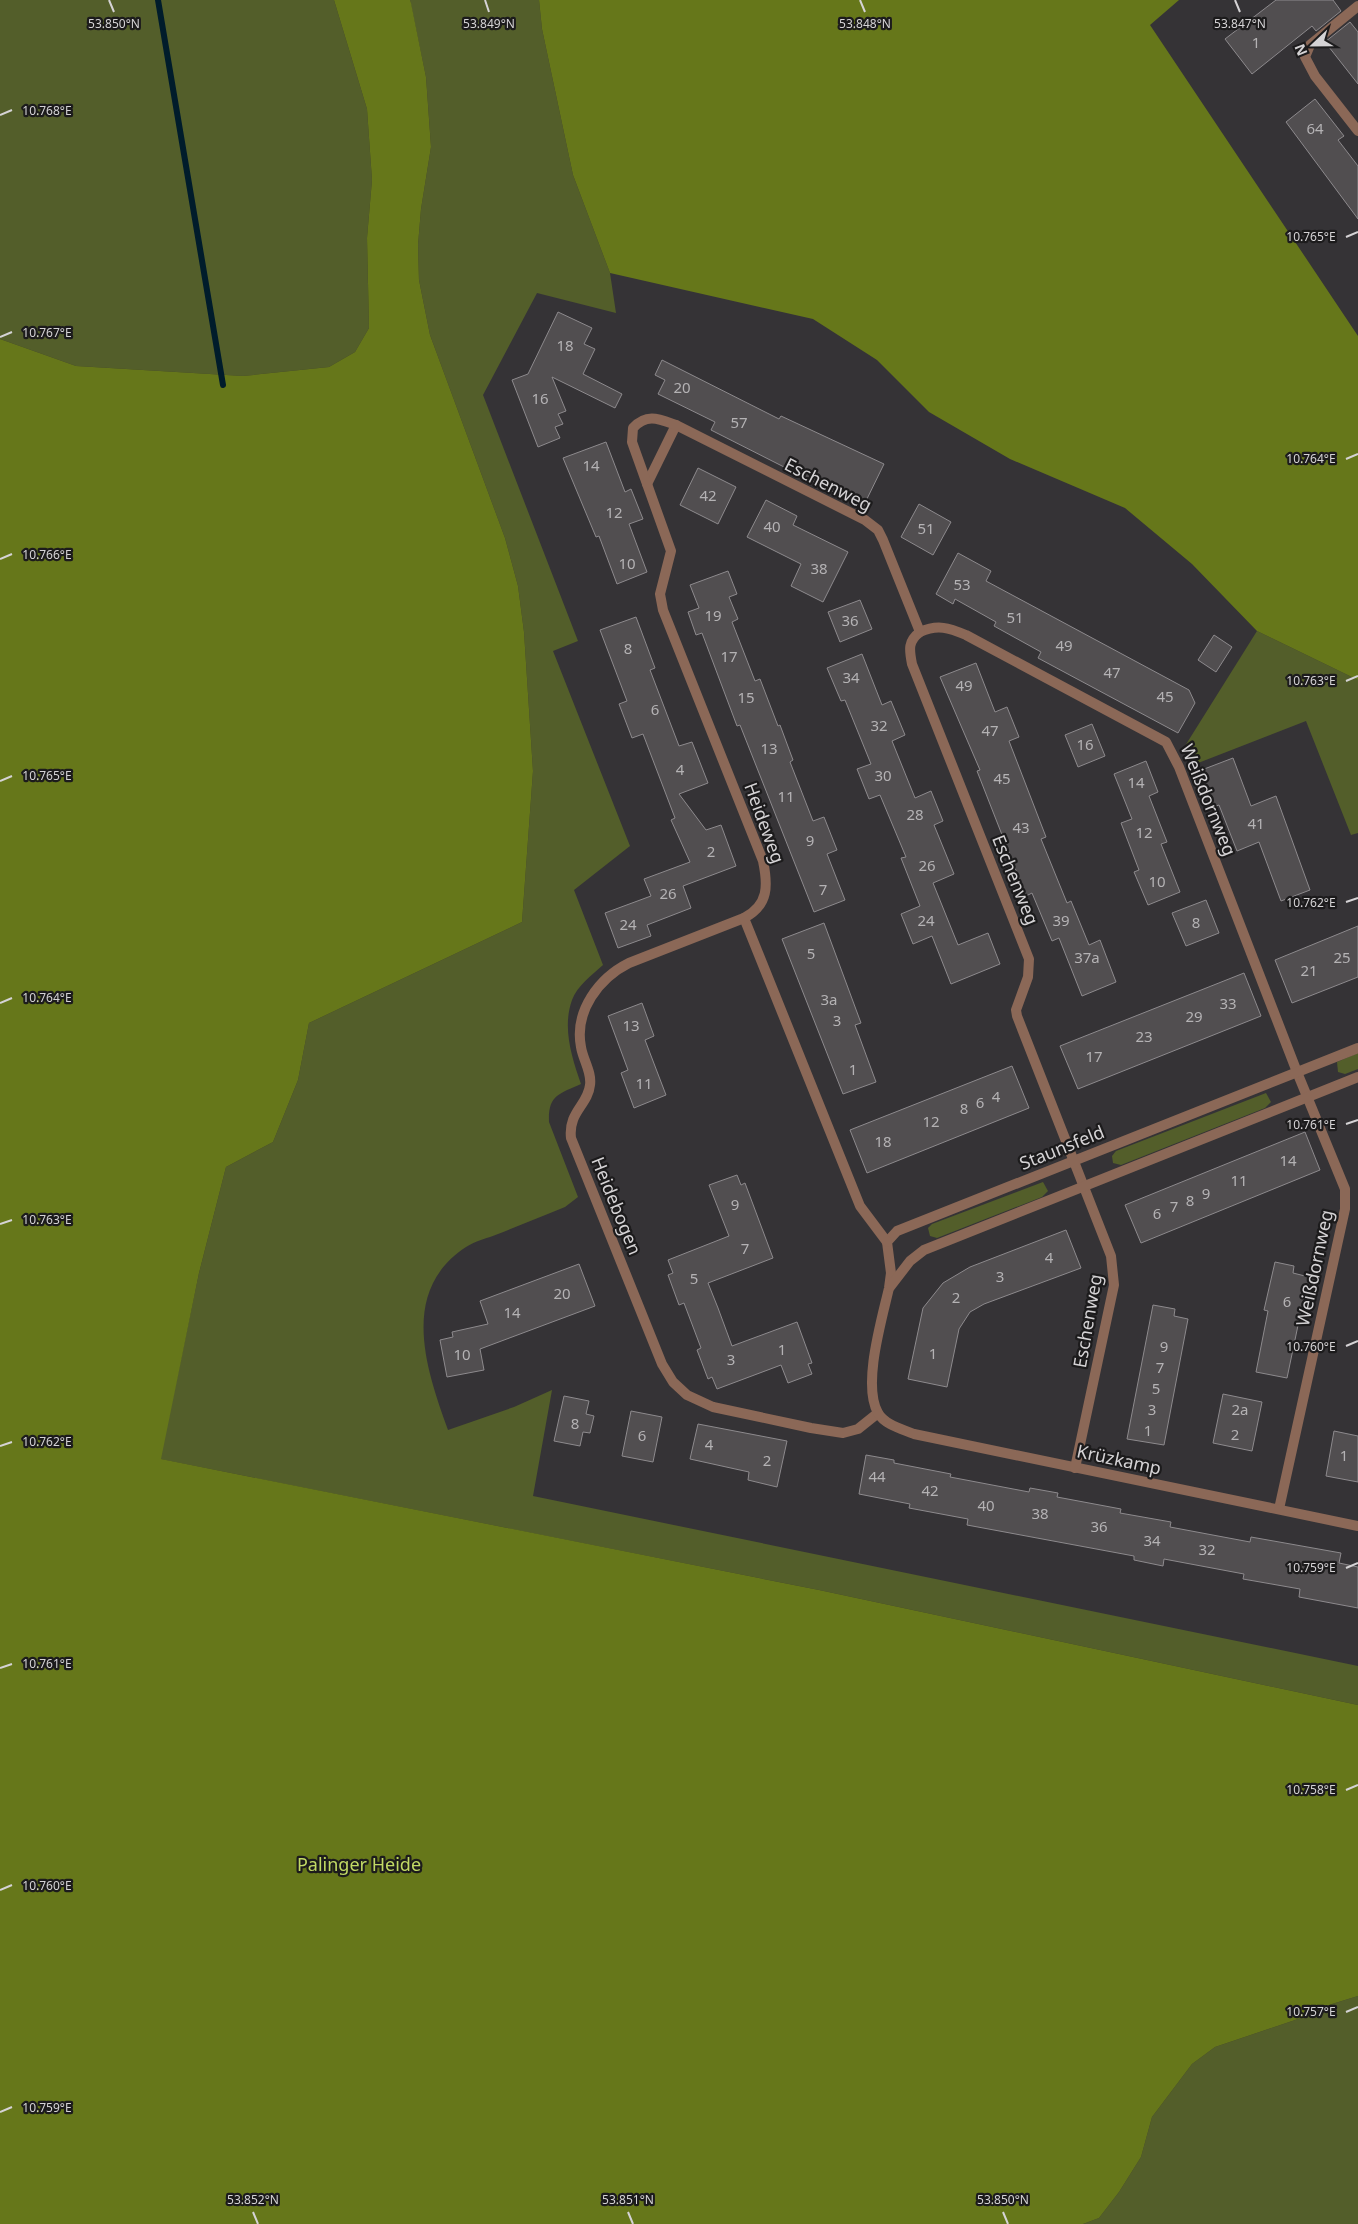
<svg xmlns="http://www.w3.org/2000/svg" width="1358" height="2224" font-family="'Noto Sans',sans-serif">
<style>
.green{fill:#535e2a}
.forest{fill:#66771a}
.lines{fill:none;stroke-linecap:round;stroke-linejoin:round}
.stream{stroke:#001c2b;stroke-width:6}
.building{fill:#514e50;stroke:#8d8a8d}
.minor{stroke:#8b6857;stroke-width:10}
.ticks{fill:none;stroke:#d5d3d5;stroke-width:2}
.labels{text-anchor:middle;stroke-width:4.5;stroke-linejoin:round;paint-order:stroke}
.number-label{font-size:15px;fill:#b4b2b4}
.street-label{font-size:18px;fill:#d5d3d5;stroke:#1c1b1c}
.park-label{font-size:18px;fill:#c1d964;stroke:#1c1b1c}
.ticks-label{font-size:12px;text-anchor:middle;fill:#d5d3d5;stroke:#1c1b1c;stroke-width:4.5;stroke-linejoin:round;paint-order:stroke}
</style>
<rect width="100%" height="100%" fill="#353336"/>
<g class="green">
<path d="M0,0H334L367,109L372,180L367,238L369,328L355,352L329,367L243,376L76,366L0,339Z"/>
<path d="M410,0H539L542,29L573,175L610,273L616,313L537,293L483,395L578,641L553,651L630,846L574,890L603,965C592,975 577,986 572,1000C562,1028 572,1058 581,1084C559,1094 548,1095 549,1122L578,1197L565,1207C543,1216 520,1225 498,1234C488,1238 475,1241 466,1247C399,1291 426,1369 448,1430L514,1407L552,1390L533,1496L1358,1666V1705L819,1590L160,1459L199,1273L226,1167L273,1142L298,1080L309,1023L522,922L533,771L524,632L518,586L505,538L430,335L419,280L418,245L421,209L431,147L426,77Z"/>
<path d="M1257,631L1358,680V833L1351,835L1306,721L1193,765L1185,746Z"/>
<path d="M1358,1053V1069L1345,1074L1338,1072L1337,1062Z"/>
<path d="M1266,1093L1271,1102L1265,1108L1121,1165L1113,1163L1112,1156L1116,1151Z"/>
<path d="M1043,1182L1048,1191L1042,1197L937,1238L930,1236L928,1228L932,1224Z"/>
<path d="M1358,1996V2224H1083L1099,2218L1119,2192L1141,2157L1152,2117L1192,2064L1215,2047L1304,2017L1332,2004Z"/>
</g>
<g class="forest">
<path d="M334,0H410L411,3L426,77L431,147L421,209L418,245L419,280L430,335L505,538L518,586L524,632L533,771L522,922L309,1023L298,1080L273,1142L226,1167L199,1273L161,1459L819,1590L1358,1705V1996L1332,2004L1304,2017L1215,2047L1192,2064L1152,2117L1141,2157L1119,2192L1099,2218L1083,2224H0V339L76,366L243,376L329,367L355,352L369,328L367,238L372,180L367,109Z"/>
<path d="M539,0H1179L1150,25L1358,336V680L1257,631L1192,564L1125,508L1010,459L929,412L877,360L813,319L610,273L573,175L542,29Z"/>
</g>
<g class="lines">
<path class="stream" d="M158,0L223,385"/>
</g>
<g class="building">
<path d="M1276,0H1333L1341,11L1316,31L1312,26L1252,74L1225,39Z"/>
<path d="M1350,22L1358,32V84L1325,42Z"/>
<path d="M1315,99L1344,136L1338,140L1358,166V219L1286,122Z"/>
<path d="M558,312L592,328L584,344L595,349L583,374L622,394L615,408L552,377L566,411L558,414L563,424L555,427L560,438L538,447L512,380L528,374Z"/>
<path d="M662,360L779,419L781,416L884,464L863,507L711,430L715,422L658,394L665,380L655,375Z"/>
<path d="M606,442L625,492L631,489L643,519L629,524L647,572L617,584L599,536L596,537L563,458Z"/>
<path d="M698,468L736,487L718,524L680,505Z"/>
<path d="M766,500L797,516L793,525L848,552L823,602L791,586L801,564L747,537Z"/>
<path d="M919,504L951,522L933,555L901,537Z"/>
<path d="M958,553L991,571L986,581L1189,690L1195,703L1178,733L1038,658L1041,652L994,626L996,622L955,599L953,604L936,594Z"/>
<path d="M728,571L737,594L729,597L738,619L732,622L755,681L760,679L778,726L780,725L793,760L790,762L813,821L824,817L837,850L827,854L845,900L814,912L740,725L737,726L702,633L696,635L688,612L699,608L690,585Z"/>
<path d="M860,600L872,629L840,642L828,612Z"/>
<path d="M636,617L655,668L650,670L679,746L692,742L708,783L679,794L706,830L721,825L736,866L683,886L691,908L647,925L651,936L618,948L605,913L651,896L644,879L690,862L671,820L675,818L643,734L632,738L619,704L627,701L600,630Z"/>
<path d="M1214,635L1232,647L1216,672L1198,660Z"/>
<path d="M862,654L882,705L891,701L905,735L892,741L915,798L931,791L943,821L934,825L954,874L933,883L958,945L988,933L1000,964L951,984L932,936L913,944L901,914L920,906L901,858L906,857L880,795L869,799L857,769L871,764L845,700L841,701L827,668Z"/>
<path d="M976,663L995,712L1007,707L1019,737L1009,741L1046,837L1041,839L1067,903L1071,901L1089,945L1100,940L1116,982L1082,996L1059,938L1052,941L1032,893L1026,896L977,771L980,770L940,677Z"/>
<path d="M1092,724L1105,756L1078,767L1065,735Z"/>
<path d="M1233,758L1251,806L1276,796L1310,890L1281,901L1259,842L1237,851L1219,805L1213,807L1199,771Z"/>
<path d="M1146,761L1158,792L1149,796L1167,842L1161,844L1180,892L1148,905L1134,872L1139,870L1121,823L1132,819L1114,774Z"/>
<path d="M1206,900L1219,933L1186,946L1172,913Z"/>
<path d="M824,923L861,1023L855,1025L876,1082L843,1094L782,939Z"/>
<path d="M1358,926V977L1292,1003L1275,960Z"/>
<path d="M1244,973L1261,1016L1078,1089L1060,1046Z"/>
<path d="M642,1003L654,1036L645,1040L666,1095L634,1108L621,1073L628,1070L608,1016Z"/>
<path d="M1012,1066L1029,1108L867,1173L850,1130Z"/>
<path d="M1305,1132L1320,1170L1141,1243L1125,1205Z"/>
<path d="M737,1175L741,1185L745,1183L773,1258L708,1283L718,1308L732,1346L797,1322L812,1363L808,1364L812,1374L788,1383L781,1365L717,1389L712,1377L708,1379L697,1350L701,1348L684,1303L679,1305L668,1275L673,1273L668,1260L729,1236L709,1185Z"/>
<path d="M1066,1230L1081,1268L984,1304L970,1312L959,1329L947,1387L908,1379L923,1308L943,1283L970,1267Z"/>
<path d="M1275,1262L1294,1266L1293,1273L1313,1278L1306,1312L1301,1311L1287,1378L1256,1372L1268,1311L1264,1310Z"/>
<path d="M579,1264L595,1306L480,1349L484,1370L447,1377L440,1340L453,1337L452,1332L488,1324L480,1301Z"/>
<path d="M1153,1305L1175,1309L1174,1316L1188,1319L1164,1445L1127,1439Z"/>
<path d="M1223,1394L1262,1402L1252,1451L1213,1443Z"/>
<path d="M564,1396L589,1401L586,1414L594,1416L590,1433L583,1432L580,1446L554,1441Z"/>
<path d="M631,1411L662,1417L653,1462L622,1456Z"/>
<path d="M698,1424L787,1441L777,1487L748,1480L749,1472L690,1459Z"/>
<path d="M1334,1431L1358,1436V1482L1326,1476Z"/>
<path d="M866,1455L894,1460V1463L951,1474L950,1477L1029,1492L1030,1488L1058,1493L1057,1497L1121,1509L1120,1513L1171,1522L1170,1527L1250,1542L1251,1537L1341,1553L1339,1563L1358,1567V1608L1299,1597L1300,1589L1243,1579L1244,1574L1164,1559L1163,1566L1134,1560V1556L967,1525L968,1519L909,1508L910,1504L859,1494Z"/>
</g>
<g class="lines">
<g class="minor">
<path d="M1358,6L1310,45L1305,57L1315,76L1358,131"/>
<path d="M647,484L676,425"/>
<path d="M920,632C938,624 949,628 966,635L1166,742L1179,767L1297,1072L1345,1189V1209L1279,1509"/>
<path d="M744,918L629,963C599,978 574,1011 581,1047C583,1060 592,1072 590,1085C588,1105 568,1112 571,1138L662,1364L673,1382L687,1395L713,1407L811,1428L843,1433L858,1429L878,1413"/>
<path d="M1358,1048L897,1231L887,1242L891,1273L889,1288C882,1319 862,1385 878,1413C885,1425 902,1429 914,1434L1358,1526"/>
<path d="M887,1242L860,1206L744,918C769,905 768,885 763,861L663,610L660,594L671,551L632,442L633,428C647,413 659,419 676,425L865,520L878,530L883,540L920,632C908,641 909,649 912,664L1029,959L1028,977L1016,1010L1017,1016L1111,1256L1114,1285L1075,1468"/>
<path d="M890,1287L910,1261L924,1250L1358,1077"/>
</g>
</g>
<path class="ticks" d="M109,0L114,12M485,0L489,12M860,0L865,12M1235,0L1240,12M0,115L12,110M1346,237L1358,232M0,337L12,332M1346,459L1358,454M0,559L12,554M1346,681L1358,676M0,781L12,776M1346,902L1358,898M0,1003L12,998M1346,1124L1358,1120M0,1224L12,1220M1346,1346L1358,1341M0,1446L12,1442M1346,1568L1358,1563M0,1668L12,1664M1346,1790L1358,1785M0,1890L12,1885M1346,2012L1358,2007M0,2112L12,2107M253,2212L258,2224M628,2212L633,2224M1003,2212L1008,2224"/>
<g class="labels">
<g class="number-label">
<text x="1256" y="48">1</text>
<text x="1315" y="134">64</text>
<text x="565" y="351">18</text>
<text x="682" y="393">20</text>
<text x="540" y="404">16</text>
<text x="739" y="428">57</text>
<text x="591" y="471">14</text>
<text x="708" y="501">42</text>
<text x="614" y="518">12</text>
<text x="772" y="532">40</text>
<text x="926" y="534">51</text>
<text x="627" y="569">10</text>
<text x="819" y="574">38</text>
<text x="962" y="590">53</text>
<text x="713" y="621">19</text>
<text x="1015" y="623">51</text>
<text x="850" y="626">36</text>
<text x="1064" y="651">49</text>
<text x="628" y="654">8</text>
<text x="729" y="662">17</text>
<text x="1112" y="678">47</text>
<text x="851" y="683">34</text>
<text x="964" y="691">49</text>
<text x="1165" y="702">45</text>
<text x="746" y="703">15</text>
<text x="655" y="715">6</text>
<text x="879" y="731">32</text>
<text x="990" y="736">47</text>
<text x="1085" y="750">16</text>
<text x="769" y="754">13</text>
<text x="680" y="775">4</text>
<text x="883" y="781">30</text>
<text x="1002" y="784">45</text>
<text x="1136" y="788">14</text>
<text x="786" y="802">11</text>
<text x="915" y="820">28</text>
<text x="1256" y="829">41</text>
<text x="1021" y="833">43</text>
<text x="1144" y="838">12</text>
<text x="810" y="846">9</text>
<text x="711" y="857">2</text>
<text x="927" y="871">26</text>
<text x="1157" y="887">10</text>
<text x="823" y="895">7</text>
<text x="668" y="899">26</text>
<text x="926" y="926">24</text>
<text x="1061" y="926">39</text>
<text x="1196" y="928">8</text>
<text x="628" y="930">24</text>
<text x="811" y="959">5</text>
<text x="1087" y="963">37a</text>
<text x="1342" y="963">25</text>
<text x="1309" y="976">21</text>
<text x="829" y="1005">3a</text>
<text x="1228" y="1009">33</text>
<text x="1194" y="1022">29</text>
<text x="837" y="1026">3</text>
<text x="631" y="1031">13</text>
<text x="1144" y="1042">23</text>
<text x="1094" y="1062">17</text>
<text x="853" y="1075">1</text>
<text x="644" y="1089">11</text>
<text x="996" y="1102">4</text>
<text x="980" y="1108">6</text>
<text x="964" y="1114">8</text>
<text x="931" y="1127">12</text>
<text x="883" y="1147">18</text>
<text x="1288" y="1166">14</text>
<text x="1239" y="1186">11</text>
<text x="1206" y="1199">9</text>
<text x="1190" y="1206">8</text>
<text x="735" y="1210">9</text>
<text x="1174" y="1212">7</text>
<text x="1157" y="1219">6</text>
<text x="745" y="1254">7</text>
<text x="1049" y="1263">4</text>
<text x="1000" y="1282">3</text>
<text x="694" y="1284">5</text>
<text x="562" y="1299">20</text>
<text x="956" y="1303">2</text>
<text x="1287" y="1307">6</text>
<text x="512" y="1318">14</text>
<text x="1164" y="1352">9</text>
<text x="782" y="1355">1</text>
<text x="933" y="1359">1</text>
<text x="462" y="1360">10</text>
<text x="731" y="1365">3</text>
<text x="1160" y="1373">7</text>
<text x="1156" y="1394">5</text>
<text x="1152" y="1415">3</text>
<text x="1240" y="1415">2a</text>
<text x="575" y="1429">8</text>
<text x="1148" y="1436">1</text>
<text x="1235" y="1440">2</text>
<text x="642" y="1441">6</text>
<text x="709" y="1450">4</text>
<text x="1344" y="1461">1</text>
<text x="767" y="1466">2</text>
<text x="877" y="1482">44</text>
<text x="930" y="1496">42</text>
<text x="986" y="1511">40</text>
<text x="1040" y="1519">38</text>
<text x="1099" y="1532">36</text>
<text x="1152" y="1546">34</text>
<text x="1207" y="1555">32</text>
</g>
<g class="street-label">
<text transform="translate(828 485) rotate(27)" y="6">Eschenweg</text>
<text transform="translate(1208 800) rotate(68)" y="6">Weißdornweg</text>
<text transform="translate(764 823) rotate(70)" y="6">Heideweg</text>
<text transform="translate(1015 880) rotate(68)" y="6">Eschenweg</text>
<text transform="translate(1062 1148) rotate(-22)" y="6">Staunsfeld</text>
<text transform="translate(616 1206) rotate(68)" y="6">Heidebogen</text>
<text transform="translate(1315 1268) rotate(-78)" y="6">Weißdornweg</text>
<text transform="translate(1088 1321) rotate(-80)" y="6">Eschenweg</text>
<text transform="translate(1119 1460) rotate(12)" y="6">Krüzkamp</text>
</g>
<g class="park-label">
<text x="359" y="1871">Palinger Heide</text>
</g>
</g>
<g class="ticks-label">
<text x="114" y="28">53.850°N</text>
<text x="489" y="28">53.849°N</text>
<text x="865" y="28">53.848°N</text>
<text x="1240" y="28">53.847°N</text>
<text x="47" y="115">10.768°E</text>
<text x="1311" y="241">10.765°E</text>
<text x="47" y="337">10.767°E</text>
<text x="1311" y="463">10.764°E</text>
<text x="47" y="559">10.766°E</text>
<text x="1311" y="685">10.763°E</text>
<text x="47" y="780">10.765°E</text>
<text x="1311" y="907">10.762°E</text>
<text x="47" y="1002">10.764°E</text>
<text x="1311" y="1129">10.761°E</text>
<text x="47" y="1224">10.763°E</text>
<text x="1311" y="1351">10.760°E</text>
<text x="47" y="1446">10.762°E</text>
<text x="1311" y="1572">10.759°E</text>
<text x="47" y="1668">10.761°E</text>
<text x="1311" y="1794">10.758°E</text>
<text x="47" y="1890">10.760°E</text>
<text x="1311" y="2016">10.757°E</text>
<text x="47" y="2112">10.759°E</text>
<text x="253" y="2204">53.852°N</text>
<text x="628" y="2204">53.851°N</text>
<text x="1003" y="2204">53.850°N</text>
</g>
<g transform="translate(1313 45) rotate(248)" stroke="#1c1b1c" stroke-width="4" paint-order="stroke">
<path d="M0-4L9 19L0 12L-9 19Z" fill="#d5d3d5"/>
<text y="-8" font-size="14" font-weight="bold" text-anchor="middle" fill="#d5d3d5">N</text>
</g>
</svg>
